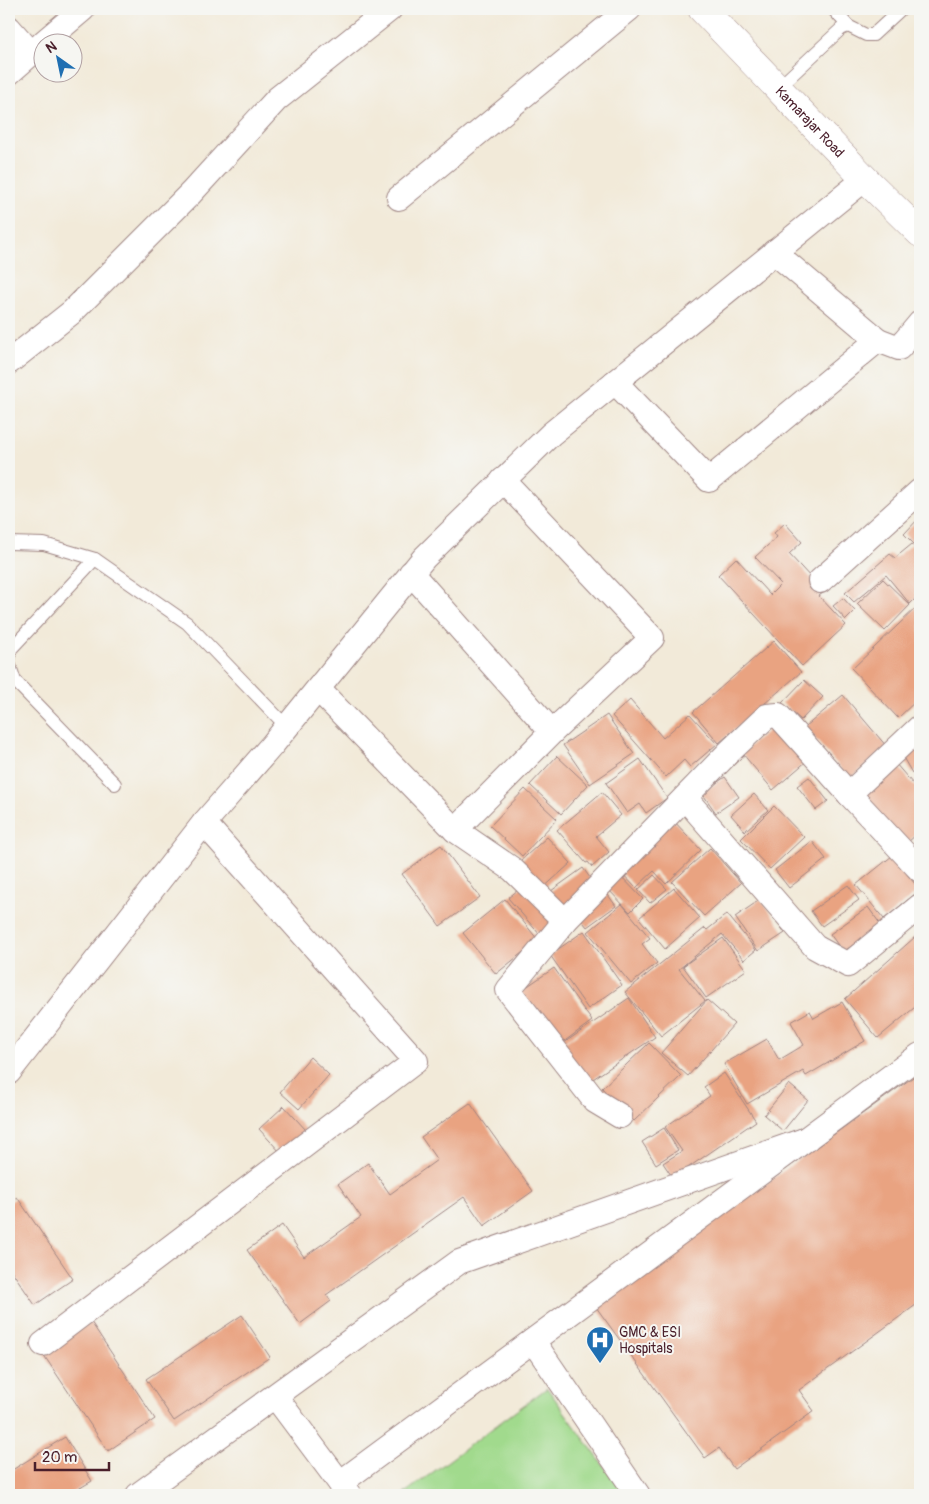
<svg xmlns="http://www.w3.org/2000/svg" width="929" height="1504" font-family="Pangolin,sans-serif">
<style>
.green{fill:#a1da8d;stroke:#767c5c}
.building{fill:#e9a381}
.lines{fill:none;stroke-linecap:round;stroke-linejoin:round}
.lane-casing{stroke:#9e8482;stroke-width:14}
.street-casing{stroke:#9e8482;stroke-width:26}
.secondary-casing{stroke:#9e8482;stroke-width:29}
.lane{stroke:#fff;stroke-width:12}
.street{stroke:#fff;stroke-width:24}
.secondary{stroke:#fff;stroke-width:28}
.labels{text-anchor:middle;stroke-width:4;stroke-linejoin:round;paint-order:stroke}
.street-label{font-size:14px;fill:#4a1f2b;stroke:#f6f6f2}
.poi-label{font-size:14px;fill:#4a1f2b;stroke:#f6f6f2;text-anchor:start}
</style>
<rect width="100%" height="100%" fill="#f6f6f2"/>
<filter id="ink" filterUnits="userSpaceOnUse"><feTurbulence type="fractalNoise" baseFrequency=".02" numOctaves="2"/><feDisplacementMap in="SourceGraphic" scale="10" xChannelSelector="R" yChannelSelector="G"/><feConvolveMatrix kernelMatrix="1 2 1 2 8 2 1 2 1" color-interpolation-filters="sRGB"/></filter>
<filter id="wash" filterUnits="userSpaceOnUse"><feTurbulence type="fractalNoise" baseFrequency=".0096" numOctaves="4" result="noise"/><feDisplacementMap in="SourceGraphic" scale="20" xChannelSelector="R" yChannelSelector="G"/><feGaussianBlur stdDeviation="1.12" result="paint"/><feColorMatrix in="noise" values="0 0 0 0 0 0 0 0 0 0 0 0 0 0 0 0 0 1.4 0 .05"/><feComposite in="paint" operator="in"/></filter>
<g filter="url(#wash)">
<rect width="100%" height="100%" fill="#f2ead9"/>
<path class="green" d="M547,1388L625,1495H402Z"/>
<g id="blocks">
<g class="building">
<path d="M920,517V550L904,534Z"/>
<path d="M785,523L802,542L789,554L824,592L819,596L846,625L802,666L718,575L736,558L770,595L781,584L755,557L777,537L774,533Z"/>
<path d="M912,544L920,553V594L910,604L886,575L854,602L845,593L890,554L895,558Z"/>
<path d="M883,579L910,605L885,631L857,604Z"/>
<path d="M843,598L855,611L846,620L833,606Z"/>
<path d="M920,604V697L898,718L852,669Z"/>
<path d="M774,641L801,672L719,743L693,712Z"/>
<path d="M804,680L823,697L801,720L782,703Z"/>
<path d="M843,695L887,747L850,779L805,727Z"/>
<path d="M630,700L663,738L690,714L717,744L690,767L684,760L666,777L612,716Z"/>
<path d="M607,715L634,754L590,784L563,745Z"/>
<path d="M777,723L808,760L773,790L742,753Z"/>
<path d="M920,742V768L912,773L901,754Z"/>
<path d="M557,756L588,785L561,814L530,785Z"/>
<path d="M640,759L667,798L646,813L640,804L627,813L606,783Z"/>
<path d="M895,763L920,792V831L905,845L860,793Z"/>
<path d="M725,777L739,797L716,813L702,793Z"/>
<path d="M809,777L828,801L816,810L797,786Z"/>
<path d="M525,789L557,819L522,856L490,826Z"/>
<path d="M602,792L621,815L596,836L609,852L592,867L588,862L586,863L557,830Z"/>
<path d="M754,794L768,810L745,831L731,815Z"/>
<path d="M774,806L804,837L770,869L741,839Z"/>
<path d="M672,819L701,850L666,884L654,871L636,888L619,870Z"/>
<path d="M547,837L571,863L541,890L517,864Z"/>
<path d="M812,841L826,859L789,888L775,870Z"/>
<path d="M441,845L480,897L440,926L402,874Z"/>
<path d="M710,848L741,883L704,916L672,882Z"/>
<path d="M892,856L920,890L884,919L856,885Z"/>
<path d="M583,868L595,885L563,908L551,891Z"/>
<path d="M618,873L643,899L630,912L605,886Z"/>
<path d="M654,875L667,889L650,903L638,890Z"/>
<path d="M524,885L556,922L541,936L508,898Z"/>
<path d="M848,885L859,900L822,926L811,911Z"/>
<path d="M674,888L700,918L665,949L639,918Z"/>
<path d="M606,892L616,906L587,927L577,914Z"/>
<path d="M505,899L538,940L496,974L463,933Z"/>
<path d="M761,899L785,933L758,951L735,917Z"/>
<path d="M622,904L650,938L642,944L657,963L631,984L588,932Z"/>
<path d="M868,907L881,925L843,952L830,934Z"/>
<path d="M727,914L756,950L744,960L722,934L679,969L705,1001L661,1036L625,992L705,928L707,930Z"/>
<path d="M584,931L622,985L588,1009L550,955Z"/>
<path d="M915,937L920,943V1003L878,1038L845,999Z"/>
<path d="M723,938L746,970L706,998L683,966Z"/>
<path d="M554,968L592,1021L558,1046L519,992Z"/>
<path d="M629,998L655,1037L587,1083L561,1045Z"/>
<path d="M707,1000L734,1024L688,1076L661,1053Z"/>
<path d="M842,1002L865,1041L806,1076L803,1071L747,1104L724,1064L767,1039L779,1060L804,1045L791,1022L810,1011L814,1018Z"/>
<path d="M649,1043L681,1076L634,1121L602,1088Z"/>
<path d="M310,1057L329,1075L299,1109L280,1092Z"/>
<path d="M920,1072V1302L799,1390L814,1411L734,1469L719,1448L705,1458L596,1307Z"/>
<path d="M724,1073L756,1121L673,1178L663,1163L682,1151L665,1127L710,1096L704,1087Z"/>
<path d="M789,1084L808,1100L783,1131L764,1115Z"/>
<path d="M470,1103L533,1191L484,1226L464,1197L326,1295L331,1301L300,1324L247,1250L282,1225L304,1257L361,1217L338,1184L368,1163L390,1194L437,1160L421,1137Z"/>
<path d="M284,1106L306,1130L281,1153L259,1129Z"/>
<path d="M664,1128L678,1150L656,1164L642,1142Z"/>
<path d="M17,1197L73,1279L35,1305L9,1267V1203Z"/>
<path d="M242,1315L270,1357L174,1421L146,1379Z"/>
<path d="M91,1322L155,1419L108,1451L43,1354Z"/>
<path d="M65,1437L92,1481L68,1495H9V1472Z"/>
</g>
</g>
</g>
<g filter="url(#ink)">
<use href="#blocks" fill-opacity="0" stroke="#9e8482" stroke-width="1"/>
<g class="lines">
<g class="lane-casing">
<g id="lane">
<path d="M833,9L848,26"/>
<path d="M778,88L841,29L848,26L866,35H873L901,9"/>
<path d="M9,543L44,544L95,559L187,623L287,727"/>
<path d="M9,661L10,650L95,559"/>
<path d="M9,663L15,681L115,784"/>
</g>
</g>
<g class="street-casing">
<g id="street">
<path d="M9,28L31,53"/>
<path d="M44,42L83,9"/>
<path d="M9,73L42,44"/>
<path d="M399,198L629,9"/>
<path d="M774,252L878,340"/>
<path d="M9,362L72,312L191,193L277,99L390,9"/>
<path d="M615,382L709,480L878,340L899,348L920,323"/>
<path d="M411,573L552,732"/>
<path d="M820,581L920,491"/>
<path d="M318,689L455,830L512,869L565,921"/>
<path d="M920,727L849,794L920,870"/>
<path d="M685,798L815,947L848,965L920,906"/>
<path d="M455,830L552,732L652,638L503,480"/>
<path d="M9,1072L204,823"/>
<path d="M620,1116L595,1101L508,990L565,921L728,753L767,716L778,715L849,794"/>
<path d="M533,1341L638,1495"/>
<path d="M43,1344L416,1061L204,823L273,744L424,558L551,434L865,179"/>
<path d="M275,1396L340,1483"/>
<path d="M138,1495L459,1262L807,1139"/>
<path d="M349,1495L340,1483L920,1055"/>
</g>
</g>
<g class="secondary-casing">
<g id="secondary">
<path id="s1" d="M702,9L865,179L920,233"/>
</g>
</g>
<use href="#lane" class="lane"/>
<use href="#street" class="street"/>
<use href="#secondary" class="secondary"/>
</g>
</g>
<defs>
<g id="hospital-pin" transform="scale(1.4375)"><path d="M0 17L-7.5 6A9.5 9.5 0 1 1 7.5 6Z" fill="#1f6fb2" stroke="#f6f6f2"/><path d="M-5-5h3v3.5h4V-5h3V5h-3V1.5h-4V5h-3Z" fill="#fff"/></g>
</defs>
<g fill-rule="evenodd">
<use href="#hospital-pin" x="600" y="1340"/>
</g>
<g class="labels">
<g class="street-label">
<text dy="5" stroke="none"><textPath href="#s1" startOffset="156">Kamarajar Road</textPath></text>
</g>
<g class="poi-label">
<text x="619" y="1337">GMC &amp; ESI<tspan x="619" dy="16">Hospitals</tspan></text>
</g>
</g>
<rect width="929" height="1504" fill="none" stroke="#f6f6f2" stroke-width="30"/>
<g transform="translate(58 58) rotate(327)"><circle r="24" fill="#f6f6f2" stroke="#b1a0a2"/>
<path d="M0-4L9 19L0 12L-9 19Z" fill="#1f6fb2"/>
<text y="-8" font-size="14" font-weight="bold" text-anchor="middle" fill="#4a1f2b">N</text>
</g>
<path d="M35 1462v8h74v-8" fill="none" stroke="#4a1f2b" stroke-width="2.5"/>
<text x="42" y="1462" font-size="15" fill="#4a1f2b" stroke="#f6f6f2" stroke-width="4" paint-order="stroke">20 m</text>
</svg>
